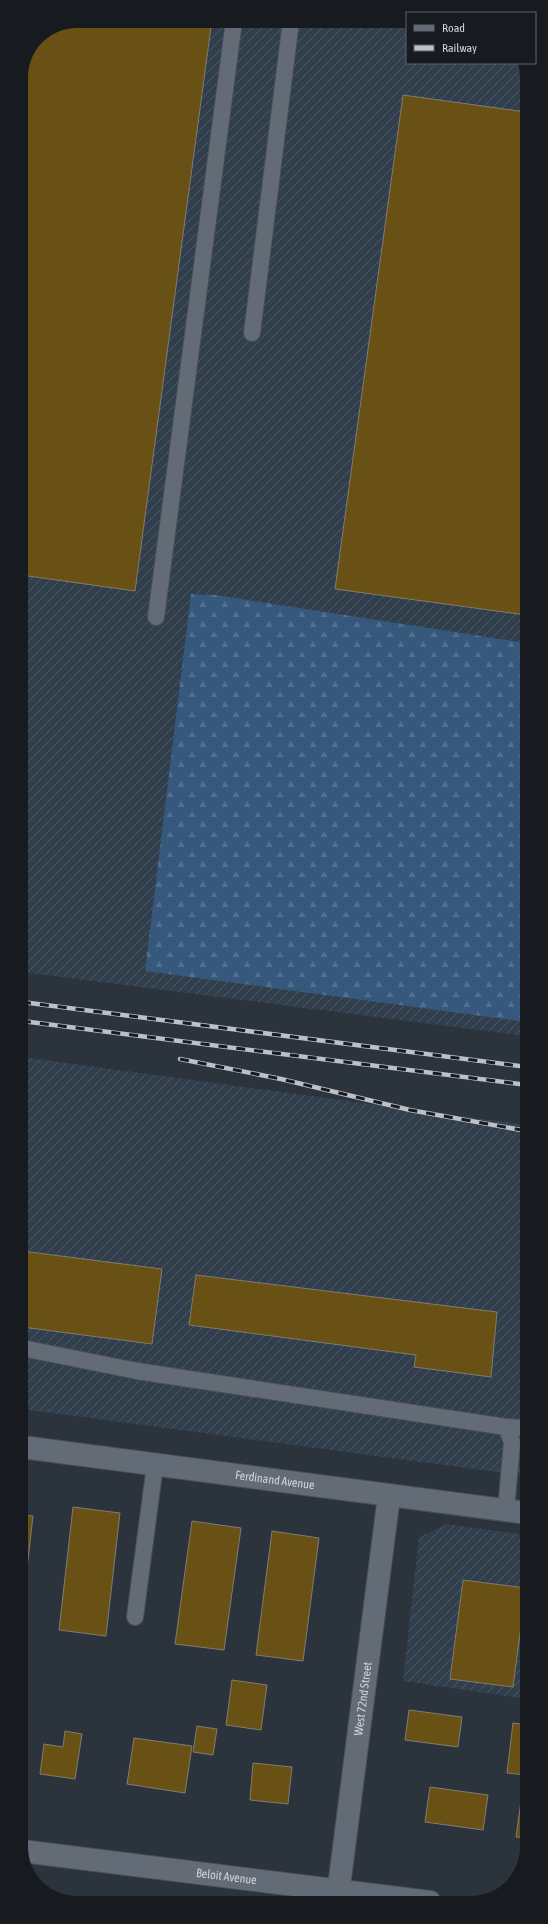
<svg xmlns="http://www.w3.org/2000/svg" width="548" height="1924" font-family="'Asap Condensed',sans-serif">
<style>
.industrial{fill:url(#industrial-furrows)}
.forest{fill:url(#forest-firs)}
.building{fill:#695116;stroke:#827c70}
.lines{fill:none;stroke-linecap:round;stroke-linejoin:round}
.lane-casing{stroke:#484f57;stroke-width:18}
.street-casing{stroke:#484f57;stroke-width:24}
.lane{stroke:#636c76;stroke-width:16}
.street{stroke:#636c76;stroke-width:22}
.rail-casing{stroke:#bcc1c7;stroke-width:4.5}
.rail{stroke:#171b1f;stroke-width:3;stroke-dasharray:9;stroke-linecap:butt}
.labels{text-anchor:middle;stroke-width:3.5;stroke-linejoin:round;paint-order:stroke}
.street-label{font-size:12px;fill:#cfd4da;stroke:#171b1f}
</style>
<defs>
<pattern id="industrial-furrows" width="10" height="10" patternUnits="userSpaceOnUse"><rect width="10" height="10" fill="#313e4c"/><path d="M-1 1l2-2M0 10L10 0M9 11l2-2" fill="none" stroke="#4e5965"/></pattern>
<pattern id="forest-firs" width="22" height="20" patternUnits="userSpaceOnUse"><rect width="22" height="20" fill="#35587c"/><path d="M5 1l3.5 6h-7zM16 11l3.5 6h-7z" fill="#516f8e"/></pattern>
</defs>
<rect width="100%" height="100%" fill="#2b343d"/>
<g class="industrial">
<path d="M77,21H407V63H524L526,66V1036L22,972L21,77L38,37Z"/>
<path d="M22,1057L527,1125V1476L22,1409Z"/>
<path d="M447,1524L527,1535V1699L403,1681L419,1537Z"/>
</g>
<path class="forest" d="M191,594L216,595L526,643V1022L145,971Z"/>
<g class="building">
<path d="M77,21H166L211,27L135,591L21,575V77L38,37Z"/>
<path d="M403,95L526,112V615L335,589Z"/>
<path d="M22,1251L162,1269L152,1344L22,1327Z"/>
<path d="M196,1275L497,1312L491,1377L414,1367L416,1355L189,1325Z"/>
<path d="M73,1507L120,1513L106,1636L59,1630Z"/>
<path d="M22,1515L33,1516L26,1577H22Z"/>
<path d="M192,1521L241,1528L224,1650L175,1644Z"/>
<path d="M272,1531L319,1538L303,1661L256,1655Z"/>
<path d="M463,1580L526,1588L513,1687L450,1679Z"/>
<path d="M232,1680L267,1685L261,1730L226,1725Z"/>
<path d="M409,1710L462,1717L458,1747L405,1740Z"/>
<path d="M513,1723L527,1725V1775L507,1773Z"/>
<path d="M197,1726L217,1729L213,1755L193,1752Z"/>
<path d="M65,1731L82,1734L75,1779L40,1774L44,1744L63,1747Z"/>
<path d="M134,1738L192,1746L185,1793L127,1784Z"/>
<path d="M253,1763L292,1767L288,1804L250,1800Z"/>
<path d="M430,1787L488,1795L483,1830L425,1822Z"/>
<path d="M522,1794L527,1795V1838L516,1837Z"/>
</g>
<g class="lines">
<g class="lane-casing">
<g id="lane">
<path d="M252,333L291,21"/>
<path d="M156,617L234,21"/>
<path d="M22,1348L137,1371L506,1427L512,1442L506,1510"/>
<path d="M506,1427L527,1428"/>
<path d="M135,1617L155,1465"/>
</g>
</g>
<g class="street-casing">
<g id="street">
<path id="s1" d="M22,1447L527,1513"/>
<path id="s2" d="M22,1851L430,1902"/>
<path id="s3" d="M337,1902L389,1496"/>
</g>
</g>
<use href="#lane" class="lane"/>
<use href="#street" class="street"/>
<g class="rail-casing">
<g id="rail">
<path d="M22,1002L527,1067"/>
<path d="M22,1021L527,1085"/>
<path d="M180,1059L281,1079L410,1110L527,1131"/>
</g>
</g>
<use href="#rail" class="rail"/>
</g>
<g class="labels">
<g class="street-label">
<text dy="4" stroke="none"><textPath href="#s1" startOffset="255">Ferdinand Avenue</textPath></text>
<text dy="4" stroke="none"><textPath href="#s3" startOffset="205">West 72nd Street</textPath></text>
<text dy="4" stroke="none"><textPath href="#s2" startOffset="206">Beloit Avenue</textPath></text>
</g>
</g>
<path d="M0 0H548V1924H0ZM77 28H471A49 49 0 0 1 520 77V1847A49 49 0 0 1 471 1896H77A49 49 0 0 1 28 1847V77A49 49 0 0 1 77 28Z" fill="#171b1f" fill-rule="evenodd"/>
<rect x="406" y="12" width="130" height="52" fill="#171b1f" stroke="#61656a"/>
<rect x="414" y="25" width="20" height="6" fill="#636c76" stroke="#61656a"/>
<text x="442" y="32" font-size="12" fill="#cfd4da">Road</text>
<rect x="414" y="45" width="20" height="6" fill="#bcc1c7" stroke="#61656a"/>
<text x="442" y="52" font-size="12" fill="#cfd4da">Railway</text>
</svg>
